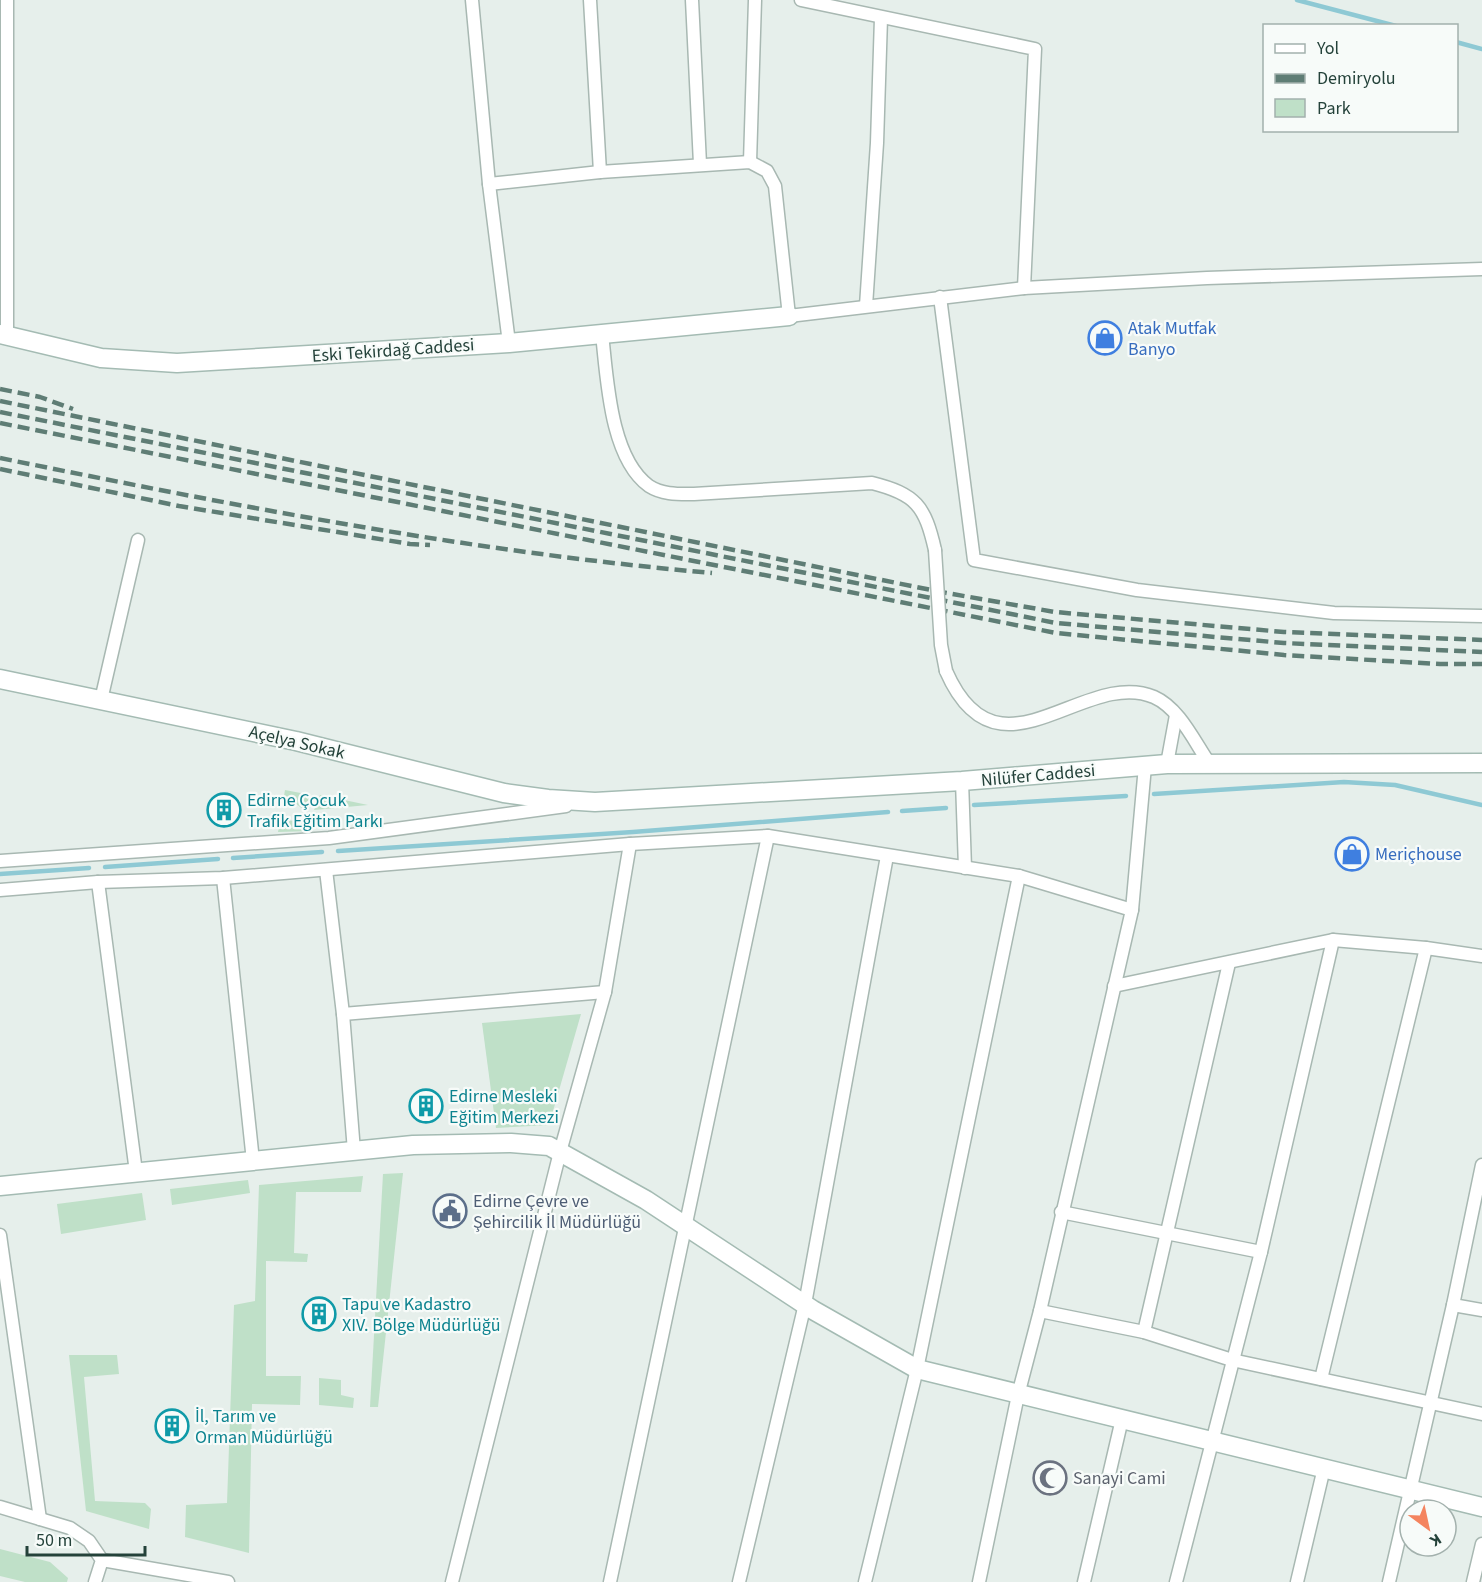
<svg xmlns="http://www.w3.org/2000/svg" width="1482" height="1582" font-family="'Source Sans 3',sans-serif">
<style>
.green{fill:#bfe0c8}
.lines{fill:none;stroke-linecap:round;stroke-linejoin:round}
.stream{stroke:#8ec9d4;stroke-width:4.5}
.street-casing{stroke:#a8b8b2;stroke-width:15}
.secondary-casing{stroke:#a4bbb3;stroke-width:21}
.street{stroke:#fff;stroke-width:12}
.secondary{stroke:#fff;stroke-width:18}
.rail{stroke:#5f7d75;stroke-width:4.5;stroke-dasharray:12 6;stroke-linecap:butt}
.street-bridge-casing{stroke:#a8b8b2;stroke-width:15;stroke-linecap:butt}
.street-bridge{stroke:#fff;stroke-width:12}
.labels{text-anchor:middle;stroke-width:4.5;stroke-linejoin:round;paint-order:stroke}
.shop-label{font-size:18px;fill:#366cbe;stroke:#f7fbf9;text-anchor:start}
.street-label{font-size:18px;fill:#24423a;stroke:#f7fbf9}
.culture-label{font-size:18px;fill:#0d838f;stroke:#f7fbf9;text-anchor:start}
.service-label{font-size:18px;fill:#4e5e75;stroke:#f7fbf9;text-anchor:start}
.worship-label{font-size:18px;fill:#5b616d;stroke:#f7fbf9;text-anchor:start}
</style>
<rect width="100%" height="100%" fill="#e6efeb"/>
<g class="green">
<path d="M285,790L311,795L304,810L295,803L283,802Z"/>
<path d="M320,795L368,805L314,810Z"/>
<path d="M312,820V831L278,832L280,821Z"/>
<path d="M581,1014L549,1125L496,1128L482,1023Z"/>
<path d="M403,1173L378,1407H370L383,1174Z"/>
<path d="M363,1176L361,1192H296L294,1253L308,1254L307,1262L266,1261V1376H301L300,1405L252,1404L249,1553L185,1537L186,1505L227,1503L234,1305L255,1301L259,1185Z"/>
<path d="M248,1180L250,1193L172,1205L170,1189Z"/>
<path d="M142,1193L146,1220L61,1234L57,1204Z"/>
<path d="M69,1355H117L119,1374L84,1377L95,1501L145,1503L151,1509L149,1529L86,1511Z"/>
<path d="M319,1378L341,1380V1395L354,1398L353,1408L319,1405Z"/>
<path d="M0,1549L50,1562L68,1578L67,1582H25L0,1576Z"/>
</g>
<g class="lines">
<g class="stream">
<path d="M1297,0L1396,26"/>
<path d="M1456,42L1482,49"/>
<path d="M1154,794L1344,782L1395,785L1482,805"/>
<path d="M974,805L1126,796"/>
<path d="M902,811L946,808"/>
<path d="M338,851L633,832L888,812"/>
<path d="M233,858L322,852"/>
<path d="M105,867L218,859"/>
<path d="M0,874L89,868"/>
</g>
<g class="street-casing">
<g id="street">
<path d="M472,0L489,184L509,343"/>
<path d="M590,0L600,172"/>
<path d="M692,0L700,164"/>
<path d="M801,0L1035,49L1024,288"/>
<path d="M750,162L755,0"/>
<path d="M489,184L600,172L750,162L767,171L775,186L789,316L1024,288L1207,278L1482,269"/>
<path d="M940,297L974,560L1137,590L1334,613L1482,616"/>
<path d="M866,306L877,143L881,18"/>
<path d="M602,334C607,378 610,458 649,486C663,495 679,494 694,494L872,483C916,494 925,506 935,550"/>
<path d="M7,335V0"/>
<path d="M946,671C998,790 1084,667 1154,697C1179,708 1194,741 1209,763"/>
<path d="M101,700L138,540"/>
<path d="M1167,764L1176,715"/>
<path d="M962,781L965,868"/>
<path d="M0,861L329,838L566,806"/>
<path d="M326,870L343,1014L354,1151"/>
<path d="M223,878L253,1161"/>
<path d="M98,882L136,1172"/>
<path d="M0,890L98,882L223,878L630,844L768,836L1019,876L1132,910"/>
<path d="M1114,986L1333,940L1426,948L1482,956"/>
<path d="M343,1014L605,992"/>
<path d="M1061,1212L1261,1252"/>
<path d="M0,1235L40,1519"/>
<path d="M1453,1305L1482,1310"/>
<path d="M1040,1311L1144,1332L1232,1360L1482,1414"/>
<path d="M1144,1332L1229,963"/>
<path d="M1321,1379L1426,948"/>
<path d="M0,1507L70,1528L89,1541L102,1560L95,1582"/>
<path d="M102,1560L228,1582"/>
<path d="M452,1582L560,1152L605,992L630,844"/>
<path d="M610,1582L768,836"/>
<path d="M739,1582L805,1304L887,856"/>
<path d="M865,1582L917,1369L1019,876"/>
<path d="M979,1582L1018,1395L1040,1311L1132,910L1145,766"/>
<path d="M1084,1582L1122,1419"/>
<path d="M1176,1582L1261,1252L1333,940"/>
<path d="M1297,1582L1324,1468"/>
<path d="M1389,1582L1453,1305L1482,1165"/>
<path d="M1473,1582L1482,1544"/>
</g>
</g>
<g class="secondary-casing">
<g id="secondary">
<path d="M0,334L101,358L177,363L509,343L789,316"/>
<path d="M0,679L296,741L504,793L548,799L595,802L962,781L1167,764L1482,763"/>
<path d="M0,1186L413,1145L511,1143L549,1146L646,1200L813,1310L917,1369L1482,1507"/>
</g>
</g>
<use href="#street" class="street"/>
<use href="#secondary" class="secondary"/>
<g class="rail">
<path d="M0,389L40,397L73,409"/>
<path d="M0,401L941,592L1055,612L1284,632L1482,640"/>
<path d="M0,412L1056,623L1284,643L1482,652"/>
<path d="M0,423L1056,633L1284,655L1440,664H1482"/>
<path d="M0,458C236,506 472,552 712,573"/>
<path d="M0,469L179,506L410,544L430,545"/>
</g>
<g class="street-bridge-casing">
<path id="street-bridge" d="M935,550L941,645L946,671"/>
</g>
<use href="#street-bridge" class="street-bridge"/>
</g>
<defs>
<g id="shop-ring" transform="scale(1.725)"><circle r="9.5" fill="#f7fbf9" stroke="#3f7fe0" stroke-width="1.5"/><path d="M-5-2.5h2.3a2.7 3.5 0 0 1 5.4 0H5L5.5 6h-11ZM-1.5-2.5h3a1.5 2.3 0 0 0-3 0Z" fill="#3f7fe0"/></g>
<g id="building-ring" transform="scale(1.725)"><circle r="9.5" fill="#f7fbf9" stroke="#0f9aa8" stroke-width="1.5"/><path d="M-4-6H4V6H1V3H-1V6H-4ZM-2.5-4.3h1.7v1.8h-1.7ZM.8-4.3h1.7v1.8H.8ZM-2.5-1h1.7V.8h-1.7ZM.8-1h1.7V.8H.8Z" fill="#0f9aa8"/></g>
<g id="civic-ring" transform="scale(1.725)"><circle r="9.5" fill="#f7fbf9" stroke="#5c6f8a" stroke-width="1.5"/><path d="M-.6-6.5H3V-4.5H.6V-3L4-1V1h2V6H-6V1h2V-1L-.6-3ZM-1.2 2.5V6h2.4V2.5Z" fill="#5c6f8a"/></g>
<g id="mosque-ring" transform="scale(1.725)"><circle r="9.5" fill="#f7fbf9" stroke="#6b7280" stroke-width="1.5"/><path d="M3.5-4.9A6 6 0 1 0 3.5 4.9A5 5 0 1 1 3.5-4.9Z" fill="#6b7280"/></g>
</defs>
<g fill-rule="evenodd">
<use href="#shop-ring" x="1105" y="338"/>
<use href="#building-ring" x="224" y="810"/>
<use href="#shop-ring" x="1352" y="854"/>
<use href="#building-ring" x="426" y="1106"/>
<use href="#civic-ring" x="450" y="1211"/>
<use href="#building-ring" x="319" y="1314"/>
<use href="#building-ring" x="172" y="1426"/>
<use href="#mosque-ring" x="1050" y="1478"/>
</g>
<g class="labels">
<g class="shop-label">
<text x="1128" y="334">Atak Mutfak<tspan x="1128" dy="21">Banyo</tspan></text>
<text x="1375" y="860">Meriçhouse</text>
</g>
<g class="street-label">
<text transform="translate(393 350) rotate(-4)" y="6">Eski Tekirdağ Caddesi</text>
<text transform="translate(297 742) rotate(13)" y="6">Açelya Sokak</text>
<text transform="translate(1038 775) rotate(-5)" y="6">Nilüfer Caddesi</text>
</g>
<g class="culture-label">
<text x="247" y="806">Edirne Çocuk<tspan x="247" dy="21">Trafik Eğitim Parkı</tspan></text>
<text x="449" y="1102">Edirne Mesleki<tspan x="449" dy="21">Eğitim Merkezi</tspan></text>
<text x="342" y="1310">Tapu ve Kadastro<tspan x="342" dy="21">XIV. Bölge Müdürlüğü</tspan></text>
<text x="195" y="1422">İl, Tarım ve<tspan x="195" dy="21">Orman Müdürlüğü</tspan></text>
</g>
<g class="service-label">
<text x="473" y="1207">Edirne Çevre ve<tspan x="473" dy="21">Şehircilik İl Müdürlüğü</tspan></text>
</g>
<g class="worship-label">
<text x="1073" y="1484">Sanayi Cami</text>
</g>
</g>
<rect x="1263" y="24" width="195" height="108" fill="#f7fbf9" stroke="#a3b1ad" stroke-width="1.5"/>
<rect x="1275" y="44" width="30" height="9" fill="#ffffff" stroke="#a3b1ad" stroke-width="1.5"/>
<text x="1317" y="54" font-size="18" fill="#24423a">Yol</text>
<rect x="1275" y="74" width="30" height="9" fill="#5f7d75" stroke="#a3b1ad" stroke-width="1.5"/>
<text x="1317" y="84" font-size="18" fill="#24423a">Demiryolu</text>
<rect x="1275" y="99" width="30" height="18" fill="#bfe0c8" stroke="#a3b1ad" stroke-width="1.5"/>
<text x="1317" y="114" font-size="18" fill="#24423a">Park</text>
<g transform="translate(1428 1528) rotate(147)"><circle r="28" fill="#f7fbf9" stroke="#a3b1ad" stroke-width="1.5"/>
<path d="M0-4.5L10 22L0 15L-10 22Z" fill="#f4845f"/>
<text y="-9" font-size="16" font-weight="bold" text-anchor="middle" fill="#24423a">K</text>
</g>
<path d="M27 1546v9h118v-9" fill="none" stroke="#24423a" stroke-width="3"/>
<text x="36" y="1546" font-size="18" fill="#24423a" stroke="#f7fbf9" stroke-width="4.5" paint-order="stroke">50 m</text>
</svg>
